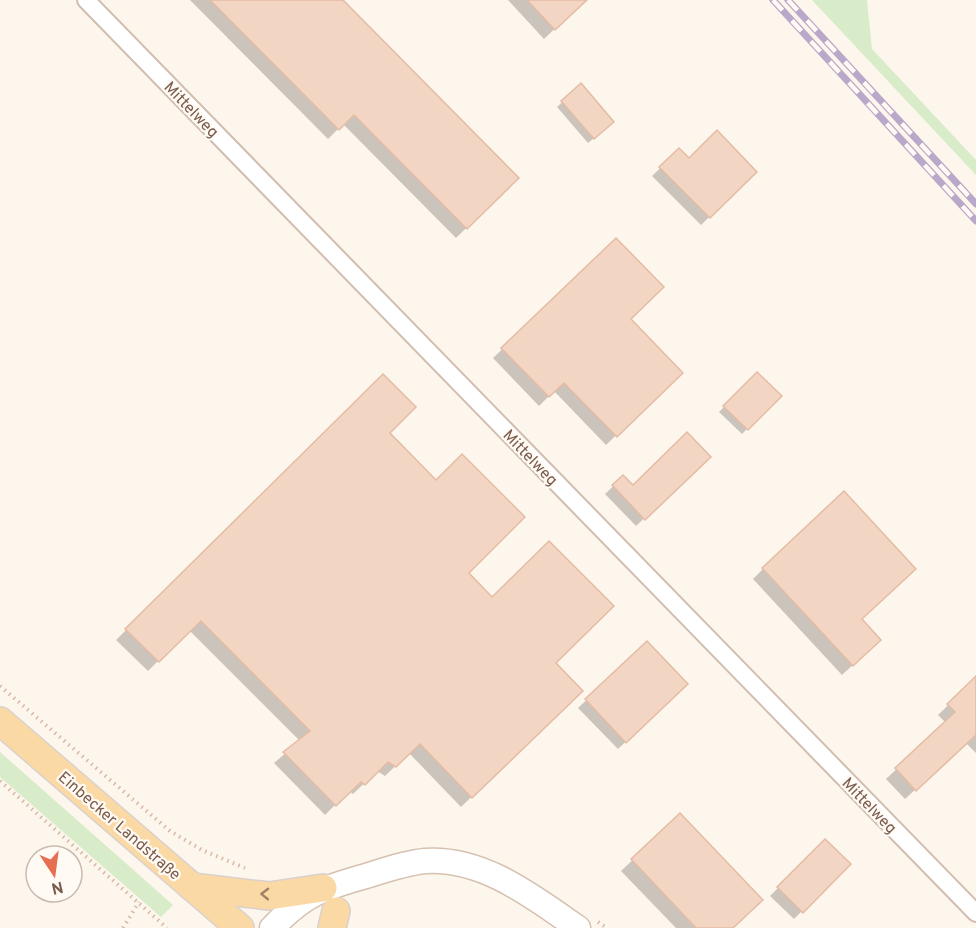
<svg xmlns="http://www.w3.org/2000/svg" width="976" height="928" font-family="Overpass,sans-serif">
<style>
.green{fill:#d8ecc9}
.shadow{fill:#0003}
.building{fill:#f3d5c3;stroke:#e6bba3;stroke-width:1.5}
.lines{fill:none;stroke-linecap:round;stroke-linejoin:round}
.minor-casing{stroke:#d1beb0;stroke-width:20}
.secondary-casing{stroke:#d6c0b0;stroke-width:27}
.primary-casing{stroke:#dad1cd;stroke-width:30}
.path{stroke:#d9b8a5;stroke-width:4;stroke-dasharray:1.5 4.5;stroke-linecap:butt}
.minor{stroke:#fff;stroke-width:16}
.secondary{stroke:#fff;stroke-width:24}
.primary{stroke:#fbd9a5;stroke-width:27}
.rail-casing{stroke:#b9a8c9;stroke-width:7}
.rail{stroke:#fffaf3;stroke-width:4.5;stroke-dasharray:14;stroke-linecap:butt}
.oneway{stroke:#a18267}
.labels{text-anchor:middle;stroke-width:4.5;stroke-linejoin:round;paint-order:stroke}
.street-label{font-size:16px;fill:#7a5c4d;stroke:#fffaf3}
</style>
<rect width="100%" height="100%" fill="#fdf6ec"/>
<g class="green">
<path d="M812,0H867L872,49L976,160V175Z"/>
<path d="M0,752L173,905L161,917L0,777Z"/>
</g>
<g class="shadow">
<path d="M190,0H341L517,178L456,238L343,124L328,139Z"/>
<path d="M508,0H585L544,39Z"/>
<path d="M581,85L607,127L588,143L557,107Z"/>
<path d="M679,150L689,160L755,172L701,225L652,176Z"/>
<path d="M616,240L629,319L681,373L606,445L554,391L539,406L493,358Z"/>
<path d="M757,374L780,396L742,434L719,412Z"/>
<path d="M383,376L388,433L467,573L581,691L461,807L409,753L385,776L377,771L353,794L349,791L325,815L274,763L300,741L189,630L148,671L116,640Z"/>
<path d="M709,457L636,526L605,494L623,477L633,487Z"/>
<path d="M763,569L860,619L869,650L842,675L753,579Z"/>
<path d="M647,643L686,684L618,749L578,708Z"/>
<path d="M976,678V753L966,743L905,799L886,779L946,723L938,715Z"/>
<path d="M680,815L731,928H676L621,871Z"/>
<path d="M825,841L849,864L794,919L770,896Z"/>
</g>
<g class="building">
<path d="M210,0H343L519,178L467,229L354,115L339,130Z"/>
<path d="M527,0H587L555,30Z"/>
<path d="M581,83L614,122L594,139L561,101Z"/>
<path d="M717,130L757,172L710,218L659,167L679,148L689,158Z"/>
<path d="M616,238L664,287L631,319L683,373L617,437L564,383L549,397L501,348Z"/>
<path d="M757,372L782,396L748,430L723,406Z"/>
<path d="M383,374L416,407L390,433L436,480L462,454L525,517L469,573L492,597L549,541L614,606L556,663L583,691L472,798L420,744L396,767L388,762L365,785L361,782L336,806L283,752L310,731L201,621L159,662L125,629Z"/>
<path d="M687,432L711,457L645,520L612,485L623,475L633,485Z"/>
<path d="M844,491L916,569L862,619L881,640L853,666L762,568Z"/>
<path d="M647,641L688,684L626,743L585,699Z"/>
<path d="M976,676V735L916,791L895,768L955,712L947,704Z"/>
<path d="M680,813L763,900L733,928H696L631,859Z"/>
<path d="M825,839L851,864L803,913L777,887Z"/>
</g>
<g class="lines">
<g class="minor-casing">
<path id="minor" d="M86,0L976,913"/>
</g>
<g class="secondary-casing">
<path id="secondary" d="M272,928C304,894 323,888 366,876C385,870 405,863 425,861C483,857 533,897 578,928"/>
</g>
<g class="primary-casing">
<g id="primary">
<path d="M0,721L240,928"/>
<path d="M192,887L269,896L323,888"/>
<path d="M332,928L336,911"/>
</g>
</g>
<g class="path">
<path d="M0,686L170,831L202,850L245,868"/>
<path d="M0,781L167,928"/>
<path d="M598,922L607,928"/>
<path d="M123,928L139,902"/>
</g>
<use href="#minor" class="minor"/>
<use href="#secondary" class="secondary"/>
<use href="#primary" class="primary"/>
<g class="rail-casing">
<g id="rail">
<path d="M773,0L976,221"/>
<path d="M788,0L976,204"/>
</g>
</g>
<use href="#rail" class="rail"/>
</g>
<defs><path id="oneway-chevron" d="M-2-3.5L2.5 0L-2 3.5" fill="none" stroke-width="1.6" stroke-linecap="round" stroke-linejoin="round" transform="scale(1.5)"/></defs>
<use class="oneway" href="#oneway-chevron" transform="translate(265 894) rotate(-179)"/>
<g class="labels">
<g class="street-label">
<text transform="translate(192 109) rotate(46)" y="6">Mittelweg</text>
<text transform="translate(531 457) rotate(46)" y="6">Mittelweg</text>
<text transform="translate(870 805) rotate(46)" y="6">Mittelweg</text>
<text transform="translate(120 825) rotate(41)" y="6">Einbecker Landstraße</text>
</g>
</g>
<g transform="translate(54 874) rotate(167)"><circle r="28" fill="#fffaf3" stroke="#cabbb1" stroke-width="1.5"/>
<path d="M0-4.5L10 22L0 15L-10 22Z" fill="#e76f51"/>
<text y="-9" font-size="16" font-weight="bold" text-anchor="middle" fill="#7a5c4d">N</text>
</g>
</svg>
